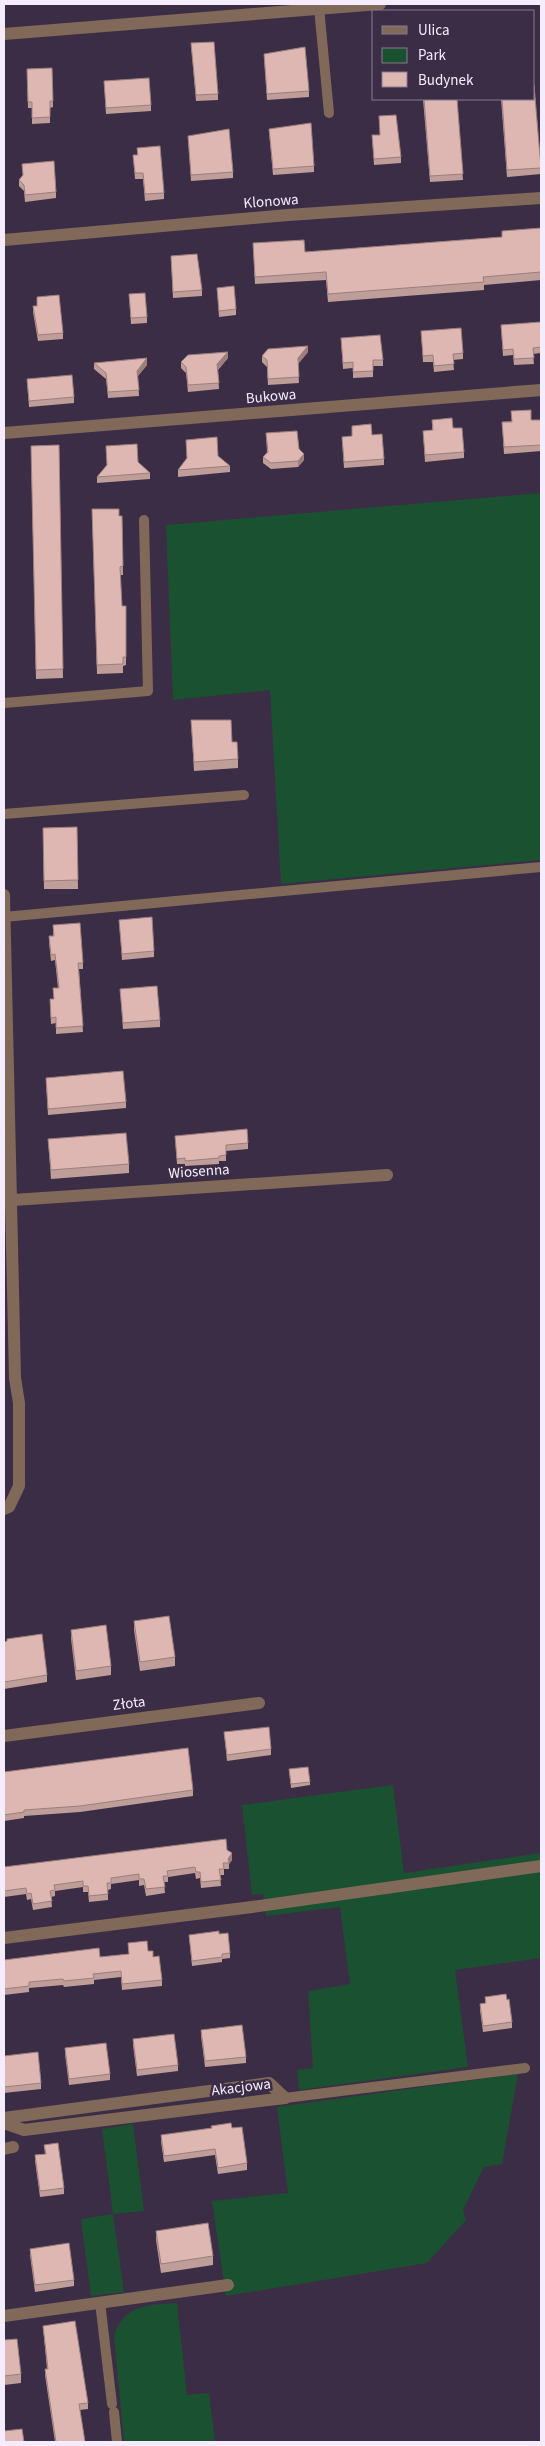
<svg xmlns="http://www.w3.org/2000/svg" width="545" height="2446" font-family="'Source Sans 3',sans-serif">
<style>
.green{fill:#1a5130}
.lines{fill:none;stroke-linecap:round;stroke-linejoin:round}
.lane{stroke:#81695a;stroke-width:10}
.street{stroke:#81695a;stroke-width:12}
.wall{fill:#bf9d99}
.shaded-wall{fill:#9b7f7d}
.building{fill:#deb6b2;stroke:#9b7f7d}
.labels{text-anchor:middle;stroke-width:5;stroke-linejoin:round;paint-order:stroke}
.street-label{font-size:15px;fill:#f5edfd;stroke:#3c2d46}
</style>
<rect width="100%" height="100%" fill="#3c2d46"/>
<g class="green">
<path d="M541,493V860L281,884L270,690L173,700L166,525Z"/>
<path d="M393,1785L404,1873L541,1853V1958L455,1970L468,2067L299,2090L297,2070L313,2068L308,1991L350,1984L340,1907L266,1916L263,1894L252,1895L242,1805Z"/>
<path d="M518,2074L502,2164L484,2167L463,2210L466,2220L427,2263L226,2296L212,2201L288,2193L277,2107Z"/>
<path d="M133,2124L144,2211L113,2214L124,2292L91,2296L81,2219L113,2214L102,2129Z"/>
<path d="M177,2303L187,2395L209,2393L215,2442H124L114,2335C125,2304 149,2305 177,2303Z"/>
</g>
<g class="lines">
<g class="lane">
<path d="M319,8L329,113"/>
<path d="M4,703L148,691L144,520"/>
<path d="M4,814L244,795"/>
<path d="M4,917L541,867"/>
<path d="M285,2098L525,2068"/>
<path d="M100,2302L112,2404"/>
<path d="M114,2412L117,2442"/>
</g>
<g class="street">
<path d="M4,34L380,4"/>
<path d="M4,240L288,215L541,198"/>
<path d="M4,433L541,390"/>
<path d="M4,895L15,1378L19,1403V1486L9,1507L4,1509"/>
<path d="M13,1200L387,1175"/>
<path d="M4,1736L259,1703"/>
<path d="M4,1938L252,1907L541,1866"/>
<path d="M4,2118L269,2083L285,2098"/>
<path d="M4,2123L24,2130L285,2098"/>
<path d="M4,2149L13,2147"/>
<path d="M4,2316L228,2285"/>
</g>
</g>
<g class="wall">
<path d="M191,43L218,94V100L196,101Z"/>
<path d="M264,54L309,91V97L267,100Z"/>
<path d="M52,68L53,107L50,108V123L32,124V108H28L27,69Z"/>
<path d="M104,81L151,105V111L106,114Z"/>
<path d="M423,99H457L463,180L430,182Z"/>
<path d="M501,99H534L541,174L507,177Z"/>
<path d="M269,129L314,166V172L273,175Z"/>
<path d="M372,135H380L401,157V163L374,165Z"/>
<path d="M188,136L233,172V178L191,181Z"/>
<path d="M137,148L164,193V199L145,201L143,179H135L133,155H137Z"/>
<path d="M19,180L56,192V198L25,202L24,191L19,186Z"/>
<path d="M541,228V280L484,285V290L328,302L326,280L255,284L253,243L305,252L502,237Z"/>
<path d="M171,256L202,290V296L173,298Z"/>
<path d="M217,288L236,309V315L219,317Z"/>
<path d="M129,294L147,317V323L131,324Z"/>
<path d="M37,297L63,333V339L38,341L33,312V306H37Z"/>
<path d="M541,322V353L533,354L534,364L514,365L513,355L503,356L501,325Z"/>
<path d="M421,331L463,353V359L453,360L454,370L434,372L433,362H423Z"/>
<path d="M341,338L383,360V366H373V377L353,378V368L343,369Z"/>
<path d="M308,352L298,364L299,383L268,385L267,367L262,362V356Z"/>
<path d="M228,358L218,370L219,389L188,392L186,373L181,368V362Z"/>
<path d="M94,363L147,365L138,376L139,396L108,398L106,379L94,369Z"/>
<path d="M27,379L74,397V403L29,407Z"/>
<path d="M432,420L453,428L464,452V458L425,462L423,431L432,430Z"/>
<path d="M531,420H541V451L504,454L502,422Z"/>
<path d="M352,426L372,435L384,459V465L344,468L342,437L352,436Z"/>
<path d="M266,433L304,460L298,467L271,469L263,463V457L267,452Z"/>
<path d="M186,440L218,456L230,466V472L178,477V470L187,459Z"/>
<path d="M59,445L63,678L36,679L31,446Z"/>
<path d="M106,446L138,462L150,473V479L97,483V477L107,465Z"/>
<path d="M92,509L119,516H122L123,575H120L122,606L126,657V665L123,666V673L97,674Z"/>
<path d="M191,720L232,742L238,759V768L194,771Z"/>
<path d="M77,827L78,889H44L43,828Z"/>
<path d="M119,920L154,951V957L122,960Z"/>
<path d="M53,925L83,963V969H79L83,1032L56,1034V1023L51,1024L50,999H54L53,988H58L55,960L51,961L49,942V936H53Z"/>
<path d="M120,989L160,1020V1027L123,1029Z"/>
<path d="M46,1078L126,1102V1108L48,1115Z"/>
<path d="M175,1136L248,1143V1149L226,1151V1161H219V1164L185,1166V1164H177Z"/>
<path d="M48,1139L129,1164V1173L51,1179Z"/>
<path d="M134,1621L175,1657V1666L140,1671L134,1630Z"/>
<path d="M71,1630L111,1666V1675L76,1680L71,1639Z"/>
<path d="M4,1642L47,1675V1682L4,1689Z"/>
<path d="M224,1732L271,1749V1755L227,1761Z"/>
<path d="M289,1769L310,1782V1785L291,1788Z"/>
<path d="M4,1772L193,1790V1796L80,1812L24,1816V1818L4,1821Z"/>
<path d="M227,1850L232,1860L229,1864V1869H224V1875H220L221,1886L201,1888L200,1878L196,1879L195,1873L168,1877V1882H164L165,1893L146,1896L144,1885L139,1886V1880L111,1884V1889L108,1890V1900L89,1902L88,1892H83V1887L55,1891V1896L51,1897L52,1907L33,1910L31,1899L27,1900L26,1894L4,1897V1867Z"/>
<path d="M189,1935L230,1953V1958L222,1959V1962L192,1966Z"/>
<path d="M128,1943L148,1951L153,1957L162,1980V1986L122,1990L121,1977L94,1980V1984L64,1987L63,1985L29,1988V1992L4,1995V1960L100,1957L129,1954Z"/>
<path d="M485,1997L507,2000L512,2022V2028L483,2032L480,2010V2004L485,2003Z"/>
<path d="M201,2030L246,2057V2063L205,2067L201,2036Z"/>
<path d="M133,2039L178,2065V2071L137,2076L133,2045Z"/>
<path d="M65,2048L110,2074V2080L69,2085L65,2054Z"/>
<path d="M4,2056L41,2083V2089L4,2093Z"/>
<path d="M232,2128L247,2163V2170L218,2174L215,2155L164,2162L161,2142V2135Z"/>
<path d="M44,2145L64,2188V2194L40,2197L35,2161V2155L45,2154Z"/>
<path d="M156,2231L213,2256V2265L161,2273L156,2240Z"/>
<path d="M30,2249L74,2280V2286L35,2292L30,2255Z"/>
<path d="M43,2326L88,2403V2409L80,2410L85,2442H55L45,2375V2369H47Z"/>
<path d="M4,2340L21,2374V2383L4,2385Z"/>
</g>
<g class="shaded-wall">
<path d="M308,346V352L298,364V358Z"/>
<path d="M228,352V358L217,370V364Z"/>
<path d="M147,358V365L137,377V371Z"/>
<path d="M304,454V460L298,467V461Z"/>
<path d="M232,1853V1860L229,1864L228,1859Z"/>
</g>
<g class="building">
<path d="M214,42L218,94L196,95L191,43Z"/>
<path d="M305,47L309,91L267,94L264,54Z"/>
<path d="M52,68L53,101H50V117L32,118V102H28L27,69Z"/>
<path d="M149,78L151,105L106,108L104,81Z"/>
<path d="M534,85L541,168L507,170L502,99H534Z"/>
<path d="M424,99H457L463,174L430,176Z"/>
<path d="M396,115L401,157L374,159L372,135H380L379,116Z"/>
<path d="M311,123L314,166L273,169L269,129Z"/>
<path d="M229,129L233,172L191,175L188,136Z"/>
<path d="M160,146L164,193L145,194L143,173H135L133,155H138L137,148Z"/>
<path d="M54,161L56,192L25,195L24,185L19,180L23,175L22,164Z"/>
<path d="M541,228V272L483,277L484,282L328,294L326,272L255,277L253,243L304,240L305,252L502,237V231Z"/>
<path d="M197,254L202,290L173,292L171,256Z"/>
<path d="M234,286L236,309L219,311L217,288Z"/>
<path d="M145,293L147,317L131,318L129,294Z"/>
<path d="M59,295L63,333L38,335L33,306H37V297Z"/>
<path d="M541,322V347L533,348L534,358L514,359L513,349L503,350L501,325Z"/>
<path d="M461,328L463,353L453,354L454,364L434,366L433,355L423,356L421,331Z"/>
<path d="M380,335L383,360H373V371L353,372V362L343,363L341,338Z"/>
<path d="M308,346L298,358L299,377L268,379L267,360L262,356L268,349Z"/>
<path d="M228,352L217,364L219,383L188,385L186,367L181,362L188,355Z"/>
<path d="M147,358L137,371L139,390L108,392L106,373L94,363Z"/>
<path d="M72,375L74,397L29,401L27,379Z"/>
<path d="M531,410V420H541V445L504,447L502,422H512L511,411Z"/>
<path d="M452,418L453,428H462L464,452L425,455L423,431L433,430L432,420Z"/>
<path d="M371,424L372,435L382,434L384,459L344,462L342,437L352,436V426Z"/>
<path d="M297,431L299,449L304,454L298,461L271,463L263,457L268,452L266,433Z"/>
<path d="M217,437L218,456L230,466L178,470L187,458L186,440Z"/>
<path d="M137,444L138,462L150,473L97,477L107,465L106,446Z"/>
<path d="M59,445L63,669L36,670L31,446Z"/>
<path d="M92,509H119V516H122L123,566L120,567L122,606H126V657H123V664L97,665Z"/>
<path d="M191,720H231L232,742H237L238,759L194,762Z"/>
<path d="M77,827L78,880L44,881L43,828Z"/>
<path d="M152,917L154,951L122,954L119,920Z"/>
<path d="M80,923L83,963H78L83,1026L56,1028V1017L51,1018L50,999H54L53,988H59L55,954L51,955L49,936H54L53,925Z"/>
<path d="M157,986L160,1020L123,1023L120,989Z"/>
<path d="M123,1071L126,1102L48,1109L46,1078Z"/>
<path d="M247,1129L248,1143L226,1145V1155L219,1156V1158L185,1161V1158L177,1159L175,1136Z"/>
<path d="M126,1133L129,1164L51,1170L48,1139Z"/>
<path d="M169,1616L175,1657L140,1662L134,1621Z"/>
<path d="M106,1625L111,1666L76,1671L71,1630Z"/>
<path d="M42,1634L47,1675L4,1682V1642L7,1641V1639Z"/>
<path d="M269,1727L271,1749L227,1755L224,1732Z"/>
<path d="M188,1748L193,1790L80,1806L24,1810V1812L4,1815V1772Z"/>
<path d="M308,1767L310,1782L291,1784L289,1769Z"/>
<path d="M226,1839L227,1850L232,1853L228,1859L229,1863H223L224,1869H219L221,1880L201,1882L200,1872H196L195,1867L167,1871L168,1876H163L165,1887L146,1889L144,1879H139V1874L111,1878V1883H107L108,1894L89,1896L88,1886H83V1881L54,1885L55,1890L50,1891L52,1901L33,1904L31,1893L27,1894L26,1888L4,1891V1867Z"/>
<path d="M219,1931V1934L228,1933L230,1953L222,1954V1957L192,1961L189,1935Z"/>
<path d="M147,1941L148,1951H153V1957L159,1956L162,1980L122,1984L121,1971L93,1974L94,1978L64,1981L63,1979L29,1982V1986L4,1989V1960L99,1948L100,1957L129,1954L128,1943Z"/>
<path d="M506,1994L507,2000L509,1999L512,2022L483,2026L480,2004L486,2003L485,1997Z"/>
<path d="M242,2025L246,2057L205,2061L201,2030Z"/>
<path d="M174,2034L178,2065L137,2070L133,2039Z"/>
<path d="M106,2043L110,2074L69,2079L65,2048Z"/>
<path d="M38,2052L41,2083L4,2087V2056Z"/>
<path d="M231,2123L232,2128L242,2127L247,2163L218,2168L215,2149L164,2156L161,2135L212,2128L211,2126Z"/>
<path d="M58,2143L64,2188L40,2191L35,2155L46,2154L44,2145Z"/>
<path d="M208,2223L213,2256L161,2264L156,2231Z"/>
<path d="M69,2243L74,2280L35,2285L30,2249Z"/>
<path d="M75,2321L88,2403L79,2404L85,2442H56L45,2369H48L43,2326Z"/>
<path d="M17,2339L21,2374L4,2376V2340Z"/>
<path d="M22,2429L24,2442H4V2431Z"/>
</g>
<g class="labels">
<g class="street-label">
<text transform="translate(271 201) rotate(-4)" y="5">Klonowa</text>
<text transform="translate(271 396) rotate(-5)" y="5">Bukowa</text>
<text transform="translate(199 1171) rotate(-4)" y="5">Wiosenna</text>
<text transform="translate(129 1703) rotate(-7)" y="5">Złota</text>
<text transform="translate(241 2087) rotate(-7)" y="5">Akacjowa</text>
</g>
</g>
<rect width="545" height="2446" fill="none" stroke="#f5edfd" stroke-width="10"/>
<rect x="372" y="10" width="162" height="90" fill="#3c2d46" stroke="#867a8f"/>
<rect x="382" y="26" width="25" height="8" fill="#81695a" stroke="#867a8f"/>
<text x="418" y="35" font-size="15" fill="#f5edfd">Ulica</text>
<rect x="382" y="48" width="25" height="15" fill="#1a5130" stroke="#867a8f"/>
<text x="418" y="60" font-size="15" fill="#f5edfd">Park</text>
<rect x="382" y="72" width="25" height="15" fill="#deb6b2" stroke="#867a8f"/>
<text x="418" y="85" font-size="15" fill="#f5edfd">Budynek</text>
</svg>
